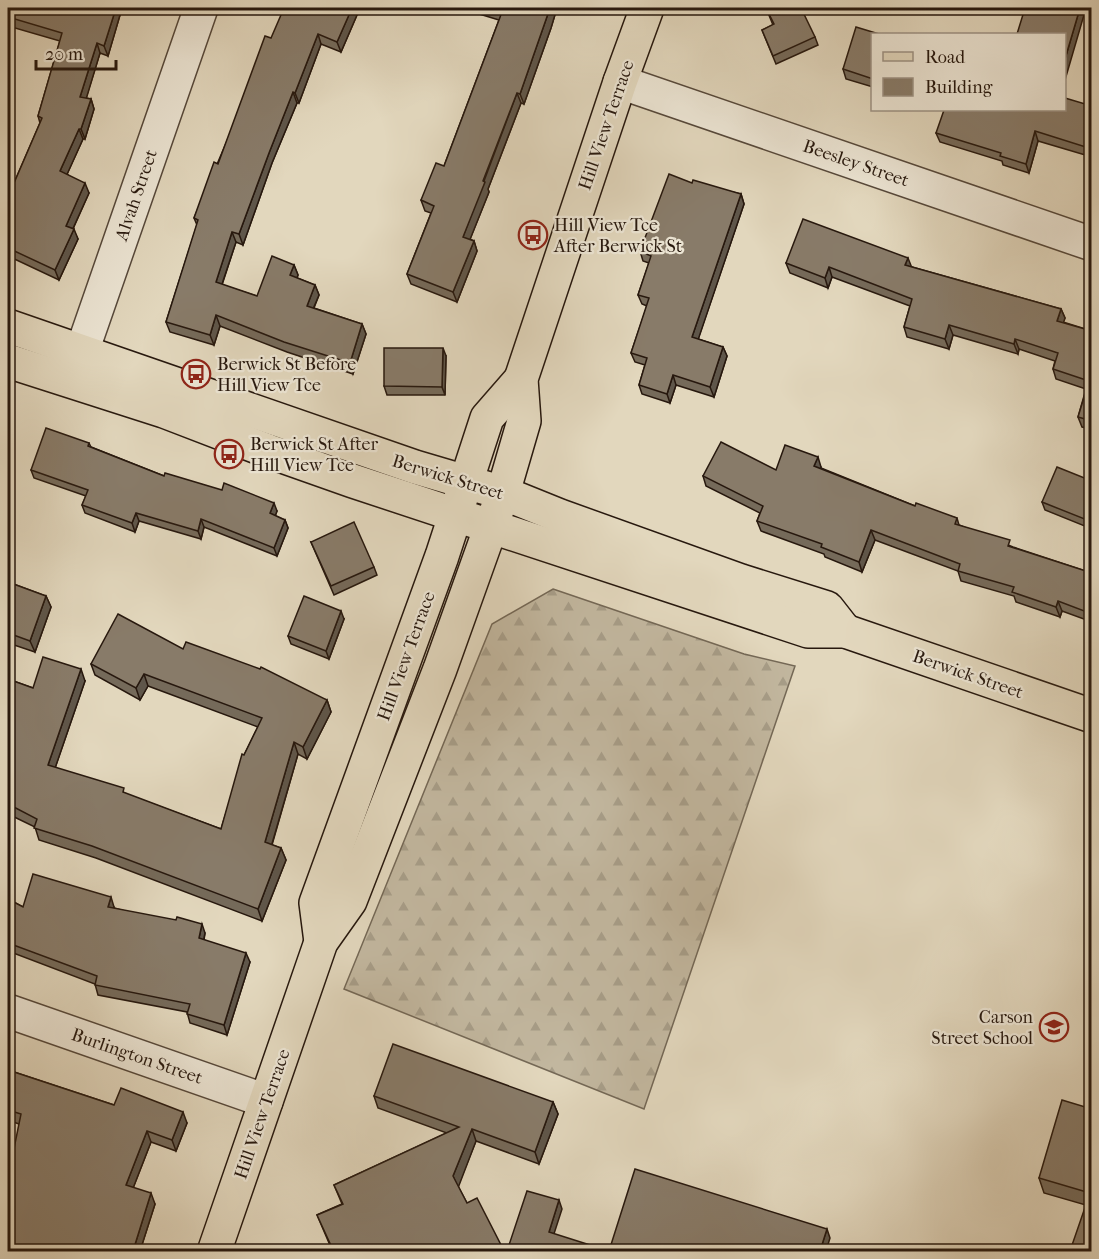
<svg xmlns="http://www.w3.org/2000/svg" width="1099" height="1259" font-family="'IM FELL French Canon',serif">
<style>
.forest{fill:url(#forest-firs);stroke:#746856;stroke-width:1.5}
.lines{fill:none;stroke-linecap:round;stroke-linejoin:round}
.minor-casing{stroke:#56483a;stroke-width:36}
.major-casing{stroke:#27180e;stroke-width:36}
.minor{stroke:#ece5d4;stroke-width:33}
.major{stroke:#e2d7bd;stroke-width:33}
.wall{fill:#756a5a;stroke:#27180e;stroke-width:1.5}
.shaded-wall{fill:#5f564a;stroke:#27180e;stroke-width:1.5}
.building{fill:#887b69;stroke:#27180e;stroke-width:1.5}
.labels{text-anchor:middle;stroke-width:4.5;stroke-linejoin:round;paint-order:stroke}
.street-label{font-size:18px;fill:#27180e;stroke:#ece5d4}
.poi-label{font-size:18px;fill:#27180e;stroke:#ece5d4;text-anchor:start}
</style>
<defs>
<pattern id="forest-firs" width="22" height="20" patternUnits="userSpaceOnUse" patternTransform="scale(1.5)"><rect width="22" height="20" fill="#c2b79f"/><path d="M5 1l3.5 6h-7zM16 11l3.5 6h-7z" fill="#a79d88"/></pattern>
</defs>
<rect width="100%" height="100%" fill="#e2d7bd"/>
<filter id="stains"><feTurbulence type="fractalNoise" baseFrequency=".00333" numOctaves="4"/><feColorMatrix values="0 0 0 0 .2 0 0 0 0 .09 0 0 0 0 .02 0 0 0 .5 -.17"/></filter>
<radialGradient id="worn" r=".72"><stop offset=".6" stop-color="#630" stop-opacity="0"/><stop offset="1" stop-color="#630" stop-opacity=".3"/></radialGradient>
<path class="forest" d="M553,589L744,654L795,666L644,1109L344,989L492,624Z"/>
<g class="lines">
<g class="minor-casing">
<g id="minor">
<path d="M620,82L1092,244"/>
<path d="M73,377L201,8"/>
<path d="M8,1011L266,1101"/>
</g>
</g>
<g class="major-casing">
<g id="major">
<path d="M8,326L415,467L503,493L560,516L741,581L827,608L845,631"/>
<path d="M8,361L164,411L268,451L353,481L808,631H845L1092,716"/>
<path d="M321,942L316,903L442,556L487,418L521,379"/>
<path d="M214,1252L321,942L350,901L440,669L503,493L524,421L521,379L620,82L647,8"/>
</g>
</g>
<use href="#minor" class="minor"/>
<use href="#major" class="major"/>
</g>
<g class="wall">
<path d="M8,8H117L120,15L108,56L100,53L86,98L91,99L94,109L85,139H83L67,174L89,193L73,229L78,239L59,280L8,256V197L40,123L38,116L60,41L8,26Z"/>
<path d="M360,8L341,52L321,44L299,103H297L272,163L243,245L236,242L222,285L257,296L294,265L298,275L297,278L315,285L319,295L314,308L362,324L366,334L353,374L287,352L220,326L214,345L170,332L166,322L197,225L194,218L271,38Z"/>
<path d="M462,8H557L551,28L524,104L521,103L488,189L489,192L470,239L474,241L477,251L457,302L411,284L407,274L431,213L425,211L421,200L444,166L499,20L463,9Z"/>
<path d="M766,8L815,37L818,45L776,64L762,30L773,25Z"/>
<path d="M873,34V87L846,79L843,69Z"/>
<path d="M1092,106V157L1038,141L1029,173L1003,165L1002,161L940,142L936,133Z"/>
<path d="M692,183L741,194L744,204L698,339L723,347L727,356L714,397L676,385L670,403L642,394L639,385L645,365L635,362L631,353L647,306L642,304L638,295L649,263L643,261L640,251Z"/>
<path d="M786,263L912,267L1061,309L1065,318L1063,322L1092,331V429L1082,427L1078,417L1086,389L1056,379L1053,369L1055,361L1019,349L1018,354L953,335L949,349L907,337L904,327L910,306L832,277L828,288L790,273Z"/>
<path d="M446,356L445,395H387L384,386Z"/>
<path d="M89,443L91,447L164,476L277,511L275,516L285,520L288,528L277,556L204,527L201,539L139,521L135,532L85,513L82,505L86,496L34,478L31,470Z"/>
<path d="M821,467V468L915,506L957,518L959,525L1013,547L1092,573V622L1062,611L1060,617L1016,602L1014,596L961,581L958,571L875,540L862,572L825,557L824,554L761,531L757,521L760,513L706,486L703,476Z"/>
<path d="M1092,481V529L1045,510L1042,502Z"/>
<path d="M311,542L374,567L377,575L334,595Z"/>
<path d="M8,582L46,596L51,607L35,652L8,643Z"/>
<path d="M344,619L329,659L291,644L288,636Z"/>
<path d="M183,649L327,700L331,712L307,759L298,754L272,845L281,848L286,860L262,921L96,858L39,840L35,827L8,814V679L33,688L85,681L55,768L221,829L244,755L258,727L148,686L140,700L95,675L91,664Z"/>
<path d="M8,899L23,907H114V908L205,933L204,940L250,962L227,1035L190,1023L187,1012L98,995L95,984L8,951Z"/>
<path d="M8,1070L114,1105L187,1123L176,1151L151,1142L133,1188L155,1204L140,1251H8L19,1124L8,1120Z"/>
<path d="M374,1096L553,1102L558,1114L539,1164L476,1141L458,1186L467,1203L501,1245L503,1251H329L332,1250L317,1215L342,1204L334,1185L447,1133L378,1108Z"/>
<path d="M1092,1109V1251L1086,1205L1044,1193L1039,1178Z"/>
</g>
<g class="shaded-wall">
<path d="M116,8H117L120,15L108,56L104,46Z"/>
<path d="M352,8H360L341,52L337,42Z"/>
<path d="M550,8H557L551,28L524,104L520,94Z"/>
<path d="M1080,8H1086L1065,80V59Z"/>
<path d="M318,34L321,44L299,103L295,93Z"/>
<path d="M97,43L100,53L84,106L80,97Z"/>
<path d="M293,92L297,103L272,163L243,245L239,234L269,153Z"/>
<path d="M517,93L521,103L488,189L489,192L467,247L463,237Z"/>
<path d="M91,99L94,109L85,139L81,129Z"/>
<path d="M79,129L83,139L64,181L60,171Z"/>
<path d="M1035,131L1038,141L1029,173L1026,164Z"/>
<path d="M85,183L89,193L70,235L66,226Z"/>
<path d="M741,194L744,204L696,346L692,337Z"/>
<path d="M74,229L78,239L59,280L55,270Z"/>
<path d="M232,232L236,242L219,293L216,282Z"/>
<path d="M474,241L477,251L457,302L453,292Z"/>
<path d="M908,258L912,268L905,265Z"/>
<path d="M294,265L298,275L294,285L290,275Z"/>
<path d="M829,267L832,277L828,288L825,278Z"/>
<path d="M315,285L319,295L310,316L307,306Z"/>
<path d="M1061,309L1065,318L1061,330L1057,321Z"/>
<path d="M216,315L220,326L214,345L210,335Z"/>
<path d="M362,324L366,334L353,374L350,363Z"/>
<path d="M949,325L953,335L949,349L945,339Z"/>
<path d="M1015,339L1019,349L1018,354L1014,344Z"/>
<path d="M723,347L727,356L714,397L710,387Z"/>
<path d="M443,348L446,356L445,395L442,387Z"/>
<path d="M673,375L676,385L670,403L667,394Z"/>
<path d="M818,457L821,467L818,476L814,466Z"/>
<path d="M274,503L277,511L273,522L270,513Z"/>
<path d="M136,513L139,521L135,532L132,523Z"/>
<path d="M201,519L204,527L201,539L198,531Z"/>
<path d="M285,520L288,528L277,556L274,548Z"/>
<path d="M871,530L875,540L862,572L859,562Z"/>
<path d="M46,596L51,607L35,652L30,641Z"/>
<path d="M1058,601L1062,611L1060,617L1056,607Z"/>
<path d="M341,611L344,619L329,659L326,651Z"/>
<path d="M81,669L85,681L52,777L48,765Z"/>
<path d="M144,674L148,686L140,700L136,688Z"/>
<path d="M327,700L331,712L307,759L303,747Z"/>
<path d="M294,742L298,754L269,854L265,842Z"/>
<path d="M281,848L286,860L262,921L258,909Z"/>
<path d="M111,897L114,907L111,916L108,907Z"/>
<path d="M202,924L205,933L202,948L199,938Z"/>
<path d="M246,953L250,962L227,1035L224,1025Z"/>
<path d="M553,1102L558,1114L539,1164L535,1152Z"/>
<path d="M183,1112L187,1123L176,1151L172,1140Z"/>
<path d="M472,1129L476,1141L458,1188L453,1176Z"/>
<path d="M147,1131L151,1142L130,1196L126,1185Z"/>
<path d="M151,1193L155,1204L140,1251H133Z"/>
<path d="M559,1200L562,1209L552,1240L549,1232Z"/>
<path d="M827,1229L830,1238L826,1251H820Z"/>
</g>
<g class="building">
<path d="M8,8H116L104,46L97,43L80,97L91,99L81,129H79L60,171L85,183L66,226L74,229L55,270L8,248V197L42,118L38,116L62,33L8,17Z"/>
<path d="M284,8H352L337,42L318,34L295,93L293,92L269,153L239,234L232,232L216,282L257,296L272,256L294,265L290,275L315,285L307,306L362,324L350,363L284,342L216,315L210,335L166,322L198,220L194,218L214,162L218,164L265,36L271,38Z"/>
<path d="M488,8H550L520,94L517,93L483,181L485,182L463,237L474,241L453,292L407,274L434,206L421,200L436,163L444,166L502,12Z"/>
<path d="M766,8H801L815,37L773,56L762,30L774,24Z"/>
<path d="M1025,8H1080L1065,59V34H1017Z"/>
<path d="M856,27L879,34H873V79L843,69Z"/>
<path d="M1065,98L1092,106V149L1035,131L1026,164L1000,156L1001,153L936,133L944,110H1065Z"/>
<path d="M669,174L692,183L693,180L741,194L692,337L723,347L710,387L673,375L667,394L639,385L647,358L631,353L649,298L638,295L651,256L640,251Z"/>
<path d="M803,219L908,258L905,265L1061,309L1057,321L1092,331V421L1078,417L1089,381L1053,369L1058,353L1015,339L1014,344L949,325L945,339L904,327L912,299L829,267L825,278L786,263Z"/>
<path d="M384,348H443L442,387L384,386Z"/>
<path d="M46,428L89,443L88,446L164,476L165,473L222,490L224,483L274,503L270,513L285,520L274,548L201,519L198,531L136,513L132,523L82,505L88,490L31,470Z"/>
<path d="M721,442L776,470L785,445L818,457L814,466L915,506L916,503L957,518L955,524L1010,540L1008,546L1092,573V614L1058,601L1056,607L1012,592L1014,587L958,571L960,564L871,530L859,562L821,547L822,544L757,521L763,506L703,476Z"/>
<path d="M1057,467L1092,481V522L1042,502Z"/>
<path d="M354,522L374,567L331,586L311,542Z"/>
<path d="M8,582L46,596L30,641L8,633Z"/>
<path d="M304,596L341,611L326,651L288,636Z"/>
<path d="M118,614L183,649L186,642L260,669L261,667L327,700L303,747L294,742L265,842L281,848L258,909L92,846L34,828L37,819L8,804V679L33,688L43,657L81,669L48,765L124,788L123,792L221,829L242,754L244,755L262,718L144,674L136,688L91,664Z"/>
<path d="M33,874L111,897L108,907L176,920L177,917L202,924L199,938L246,953L224,1025L187,1014L190,1004L95,985L97,976L8,943V899L23,907Z"/>
<path d="M393,1044L553,1102L535,1152L472,1129L453,1176L467,1203L477,1198L501,1245L487,1251H329L333,1250L317,1215L343,1204L334,1185L459,1127L374,1096Z"/>
<path d="M8,1070L114,1105L121,1088L183,1112L172,1140L147,1131L126,1185L151,1193L133,1251H8V1178L21,1114L8,1110Z"/>
<path d="M1062,1100L1092,1109V1251H1070L1090,1193L1039,1178Z"/>
<path d="M635,1169L827,1229L820,1251H507L527,1191L559,1200L549,1232L609,1251Z"/>
</g>
<defs>
<g id="bus-ring" transform="scale(1.5)"><circle r="9.5" fill="#ece5d4" stroke="#8f2418" stroke-width="1.5"/><path d="M-5-6H5V4H4V6H2V4H-2V6H-4V4H-5ZM-3.5-4V0h7V-4ZM-3.5 1.2v1.5H-2V1.2ZM2 1.2v1.5H3.5V1.2Z" fill="#8f2418"/></g>
<g id="school-ring" transform="scale(1.5)"><circle r="9.5" fill="#ece5d4" stroke="#8f2418" stroke-width="1.5"/><path d="M0-5L7-2L0 1L-7-2ZM-4 1L0 2.5L4 1V4Q0 6-4 4Z" fill="#8f2418"/></g>
</defs>
<g fill-rule="evenodd">
<use href="#bus-ring" x="533" y="235"/>
<use href="#bus-ring" x="196" y="374"/>
<use href="#bus-ring" x="229" y="454"/>
<use href="#school-ring" x="1054" y="1027"/>
</g>
<g class="labels">
<g class="street-label">
<text transform="translate(606 125) rotate(-71)" y="6">Hill View Terrace</text>
<text transform="translate(856 163) rotate(19)" y="6">Beesley Street</text>
<text transform="translate(136 195) rotate(-71)" y="6">Alvah Street</text>
<text transform="translate(448 477) rotate(17)" y="6">Berwick Street</text>
<text transform="translate(406 656) rotate(-70)" y="6">Hill View Terrace</text>
<text transform="translate(968 674) rotate(19)" y="6">Berwick Street</text>
<text transform="translate(137 1056) rotate(19)" y="6">Burlington Street</text>
<text transform="translate(262 1114) rotate(-71)" y="6">Hill View Terrace</text>
</g>
<g class="poi-label">
<text x="554" y="231">Hill View Tce<tspan x="554" dy="21">After Berwick St</tspan></text>
<text x="217" y="370">Berwick St Before<tspan x="217" dy="21">Hill View Tce</tspan></text>
<text x="250" y="450">Berwick St After<tspan x="250" dy="21">Hill View Tce</tspan></text>
<text x="1033" y="1023" text-anchor="end">Carson<tspan x="1033" dy="21">Street School</tspan></text>
</g>
</g>
<rect width="1099" height="1259" fill="none" stroke="#e2d7bd" stroke-width="30"/>
<rect x="9" y="9" width="1081" height="1241" fill="none" stroke="#27180e" stroke-width="3"/>
<rect x="15" y="15" width="1069" height="1229" fill="none" stroke="#27180e" stroke-width="1.5"/>
<rect x="871" y="33" width="195" height="78" fill="#ece5d4" stroke="#9d9385" stroke-width="1.5"/>
<rect x="883" y="52" width="30" height="9" fill="#e2d7bd" stroke="#9d9385" stroke-width="1.5"/>
<text x="925" y="63" font-size="18" fill="#27180e">Road</text>
<rect x="883" y="78" width="30" height="18" fill="#887b69" stroke="#9d9385" stroke-width="1.5"/>
<text x="925" y="93" font-size="18" fill="#27180e">Building</text>
<path d="M36 60v9h80v-9" fill="none" stroke="#27180e" stroke-width="3"/>
<text x="45" y="60" font-size="18" fill="#27180e" stroke="#ece5d4" stroke-width="4.5" paint-order="stroke">20 m</text>
<rect width="100%" height="100%" filter="url(#stains)"/>
<rect width="100%" height="100%" fill="url(#worn)"/>
</svg>
